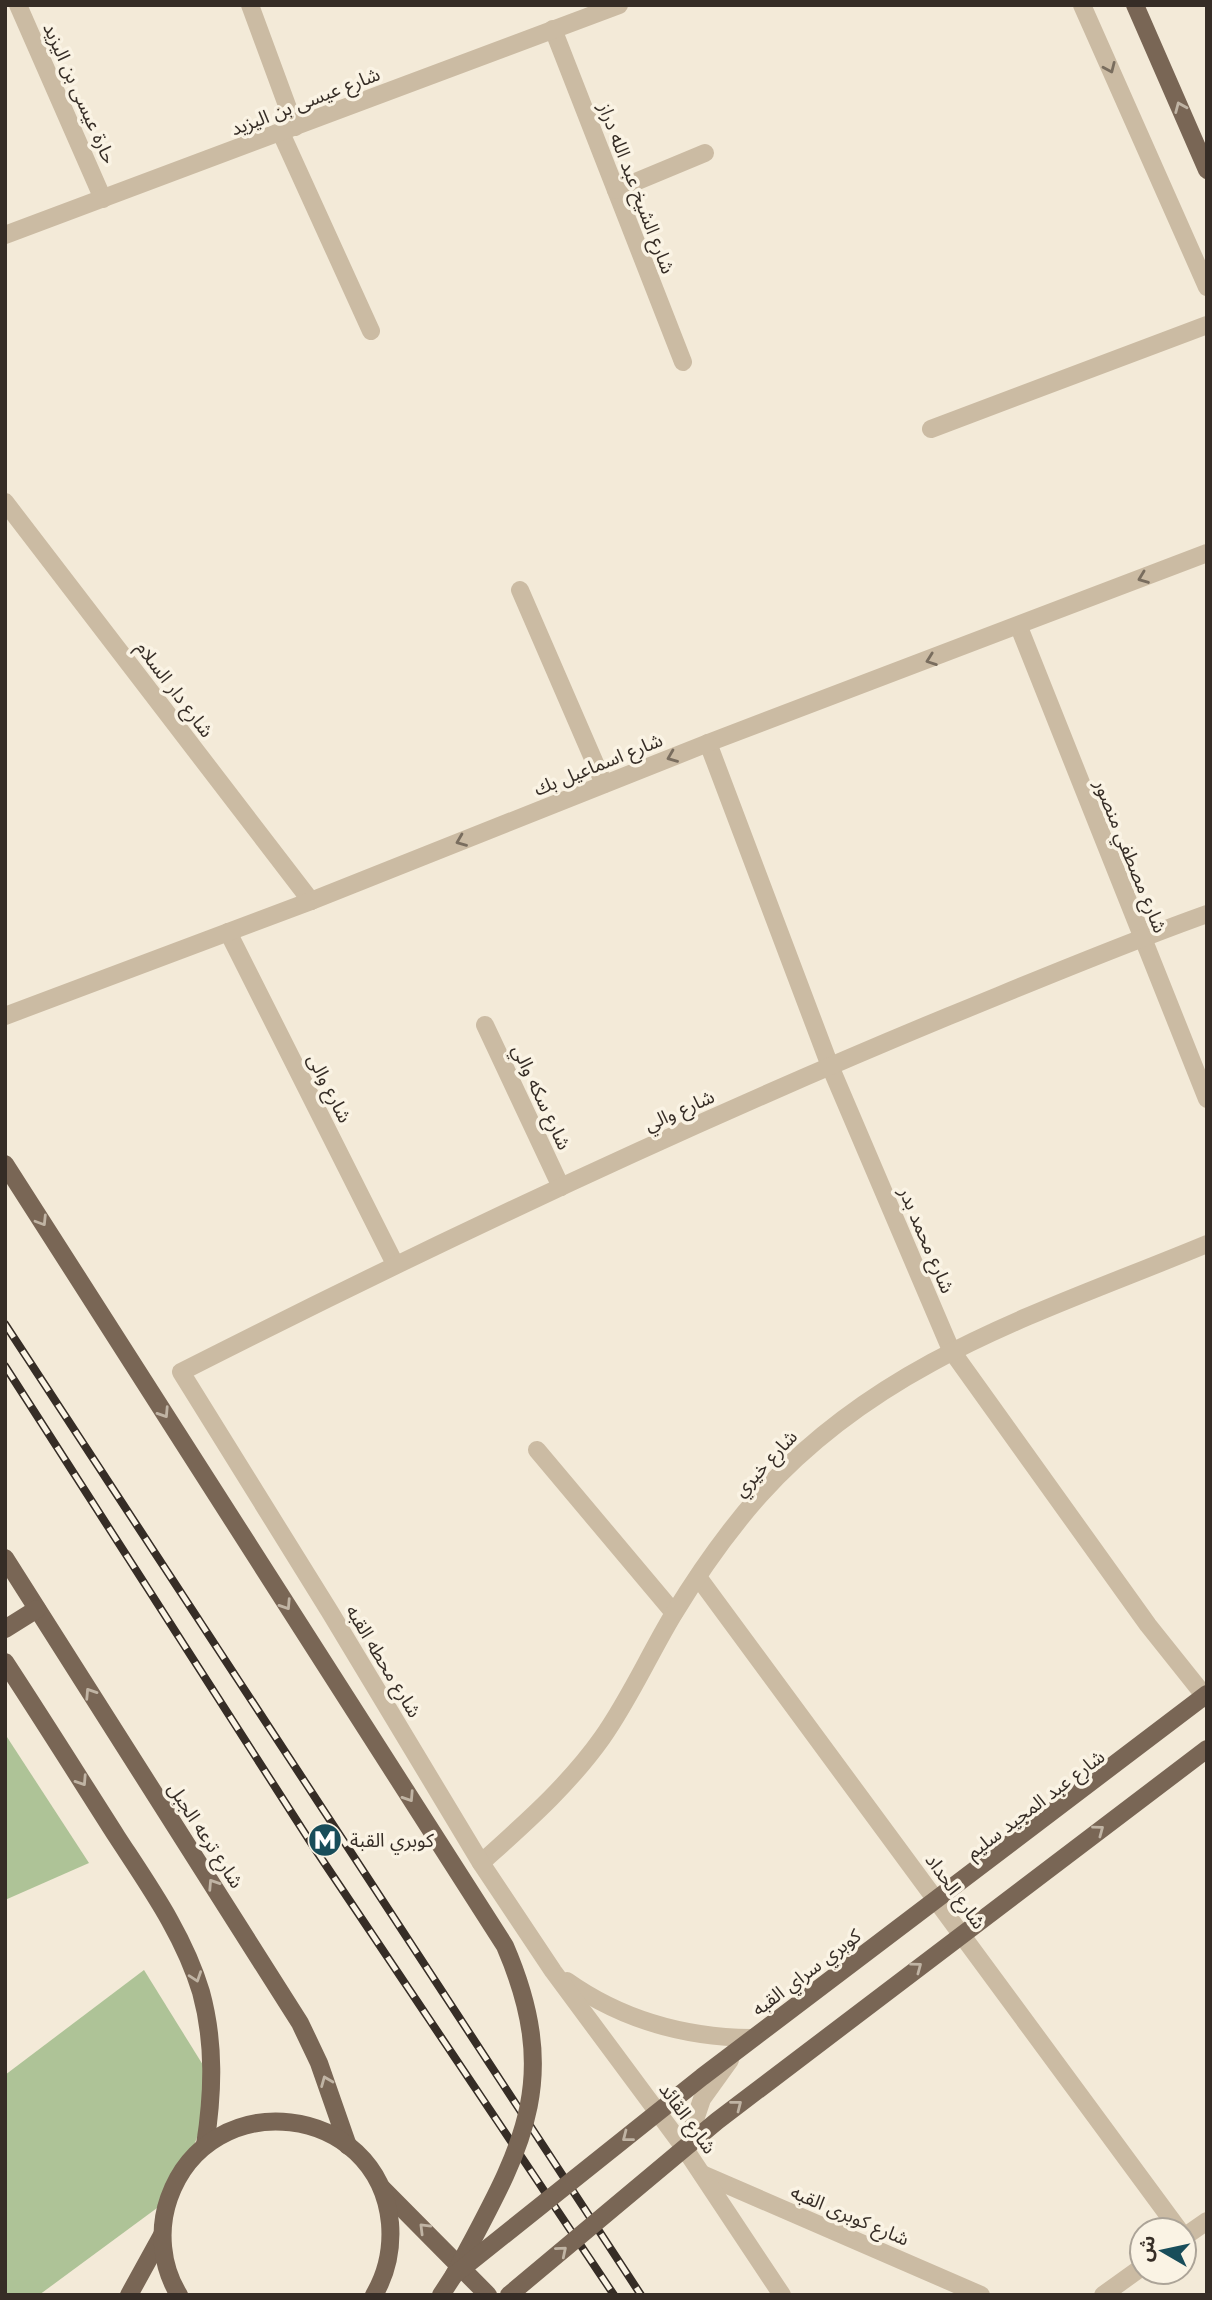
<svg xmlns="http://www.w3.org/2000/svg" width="1212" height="2300" font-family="Inter,'Noto Sans Arabic',sans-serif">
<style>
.green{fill:#aec397}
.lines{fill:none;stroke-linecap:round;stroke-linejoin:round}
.minor{stroke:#cbbba3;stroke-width:18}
.major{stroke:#796655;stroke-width:18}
.rail-casing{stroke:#362d26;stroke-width:8}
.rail{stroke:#faf3e4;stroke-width:5;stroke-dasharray:16;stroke-linecap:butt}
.major-bridge{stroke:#796655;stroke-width:18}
.oneway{stroke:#796d5e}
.oneway2{stroke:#c0b4a4}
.labels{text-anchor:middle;stroke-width:7;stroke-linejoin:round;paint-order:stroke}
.street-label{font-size:19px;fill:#362d26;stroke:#faf3e4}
.poi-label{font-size:19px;fill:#362d26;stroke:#faf3e4;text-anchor:start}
</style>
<rect width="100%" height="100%" fill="#f3ead8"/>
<g class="green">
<path d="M5,1734L89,1863L5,1900Z"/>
<path d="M144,1970L216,2086L176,2194L39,2295H5V2075Z"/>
</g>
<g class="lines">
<g class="minor">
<path d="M18,5L103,199"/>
<path d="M250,5L295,127"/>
<path d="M1082,5L1207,287"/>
<path d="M553,29L683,362"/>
<path d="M281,133L371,331"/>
<path d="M616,190L705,153"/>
<path d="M5,235L619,5"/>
<path d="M931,429L1207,325"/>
<path d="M5,502L311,901"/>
<path d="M520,590L604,784"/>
<path d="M1019,627L1207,1099"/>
<path d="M708,743L830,1066L951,1350L1148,1625L1207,1699"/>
<path d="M228,932L395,1264"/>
<path d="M5,1016L311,901L708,743L1207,553"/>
<path d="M485,1025L561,1187"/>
<path d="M537,1450L674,1613"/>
<path d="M698,1577L1179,2230"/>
<path d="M481,1863C524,1824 568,1786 602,1738C629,1700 649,1655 673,1615C698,1574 728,1531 760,1495C882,1359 1043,1312 1207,1244"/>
<path d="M567,1981C622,2020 684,2037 751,2038"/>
<path d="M685,2149L702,2099L730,2060"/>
<path d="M702,2174L981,2295"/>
<path d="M1184,2237L1207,2221"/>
<path d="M782,2295L685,2149L553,1971L481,1863L330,1612L181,1372C433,1244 688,1124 949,1016C1035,981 1120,945 1207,914"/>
<path d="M1103,2295L1142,2267"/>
</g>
<g class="major">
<path d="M1135,5L1207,170"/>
<path d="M5,1558L300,2023L319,2063L348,2146"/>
<path d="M5,1629L37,1609"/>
<path d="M5,1662C43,1720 80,1779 117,1837C149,1886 184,1935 201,1992C215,2043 213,2094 205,2145"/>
<path d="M382,2188L488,2295"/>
<path d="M129,2295L162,2235"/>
<path d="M179,2295C161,2266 158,2229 169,2198C210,2083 378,2103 390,2223C392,2248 387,2273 374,2295"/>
</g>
<g class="rail-casing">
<g id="rail">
<path d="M5,1324L641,2295"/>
<path d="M5,1366L313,1846L614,2295"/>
</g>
</g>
<use href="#rail" class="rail"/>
<g class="major-bridge">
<path d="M5,1164L505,1946C565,2085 519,2152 454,2275"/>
<path d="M441,2295L454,2275L702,2077L1207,1694"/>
<path d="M509,2295L717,2121L1207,1749"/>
</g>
</g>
<defs><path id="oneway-chevron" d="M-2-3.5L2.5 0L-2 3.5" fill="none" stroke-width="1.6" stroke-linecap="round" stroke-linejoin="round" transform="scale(1.75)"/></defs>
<g class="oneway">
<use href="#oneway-chevron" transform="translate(1110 68) rotate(66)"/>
<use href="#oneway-chevron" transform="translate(1143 578) rotate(159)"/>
<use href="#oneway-chevron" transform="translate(931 660) rotate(160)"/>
<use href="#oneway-chevron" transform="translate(672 757) rotate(158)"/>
<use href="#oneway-chevron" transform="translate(461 841) rotate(158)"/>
</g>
<g class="oneway2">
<use href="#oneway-chevron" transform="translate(1180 107) rotate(-113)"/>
<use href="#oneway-chevron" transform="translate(42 1221) rotate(58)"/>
<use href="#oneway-chevron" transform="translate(164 1413) rotate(57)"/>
<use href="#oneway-chevron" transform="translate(286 1605) rotate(57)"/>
<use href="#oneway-chevron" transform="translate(90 1693) rotate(-123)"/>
<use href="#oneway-chevron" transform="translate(82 1781) rotate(57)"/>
<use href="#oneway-chevron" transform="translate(409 1797) rotate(57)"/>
<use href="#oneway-chevron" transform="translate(1099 1830) rotate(-37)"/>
<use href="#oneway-chevron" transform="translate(213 1884) rotate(-123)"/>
<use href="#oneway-chevron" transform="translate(917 1967) rotate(-37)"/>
<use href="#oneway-chevron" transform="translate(196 1977) rotate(71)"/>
<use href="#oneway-chevron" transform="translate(326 2081) rotate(-112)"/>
<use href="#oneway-chevron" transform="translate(737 2105) rotate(-38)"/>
<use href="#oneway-chevron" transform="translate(627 2137) rotate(142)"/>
<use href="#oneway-chevron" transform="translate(424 2228) rotate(-135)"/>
<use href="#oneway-chevron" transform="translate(562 2251) rotate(-40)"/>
</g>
<defs>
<g id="metro-disc" transform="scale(1.75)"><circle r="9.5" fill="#184d5a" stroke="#faf3e4"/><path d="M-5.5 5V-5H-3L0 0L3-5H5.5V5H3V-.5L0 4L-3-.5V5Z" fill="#fff"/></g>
</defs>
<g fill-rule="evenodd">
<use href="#metro-disc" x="325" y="1840"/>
</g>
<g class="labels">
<g class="street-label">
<text transform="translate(80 93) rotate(66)" y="7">حارة عيسى بن اليزيد</text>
<text transform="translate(305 101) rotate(-21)" y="7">شارع عيسى بن اليزيد</text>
<text transform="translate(637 188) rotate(69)" y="7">شارع الشيخ عبد الله دراز</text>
<text transform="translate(175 689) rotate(53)" y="7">شارع دار السلام</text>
<text transform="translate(598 764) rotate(-22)" y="7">شارع اسماعيل بك</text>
<text transform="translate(1131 856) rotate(68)" y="7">شارع مصطفي منصور</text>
<text transform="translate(330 1088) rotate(63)" y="7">شارع والى</text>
<text transform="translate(542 1097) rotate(65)" y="7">شارع سكه والي</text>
<text transform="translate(679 1110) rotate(-24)" y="7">شارع والي</text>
<text transform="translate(927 1240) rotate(67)" y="7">شارع محمد بدر</text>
<text transform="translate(765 1463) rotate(-47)" y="7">شارع خيري</text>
<text transform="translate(384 1661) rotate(59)" y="7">شارع محطه القبه</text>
<text transform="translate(1035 1804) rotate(-37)" y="7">شارع عبد المجيد سليم</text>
<text transform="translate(206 1835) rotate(57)" y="7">شارع ترعه الجبل</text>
<text transform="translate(956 1891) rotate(54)" y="7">شارع الحداد</text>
<text transform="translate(806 1972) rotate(-37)" y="7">كوبري سراي القبه</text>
<text transform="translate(688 2118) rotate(54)" y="7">شارع القائد</text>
<text transform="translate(850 2215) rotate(23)" y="7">شارع كوبرى القبه</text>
</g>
<g class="poi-label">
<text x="350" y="1847">كوبري القبة</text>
</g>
</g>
<rect width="1212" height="2300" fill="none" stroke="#362d26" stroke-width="14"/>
<g transform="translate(1163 2251) rotate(279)"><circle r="33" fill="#faf3e4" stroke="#aca498" stroke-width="2"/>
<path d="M0-5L12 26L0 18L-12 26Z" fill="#184d5a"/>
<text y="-10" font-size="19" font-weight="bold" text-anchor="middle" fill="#362d26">ش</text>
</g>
</svg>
